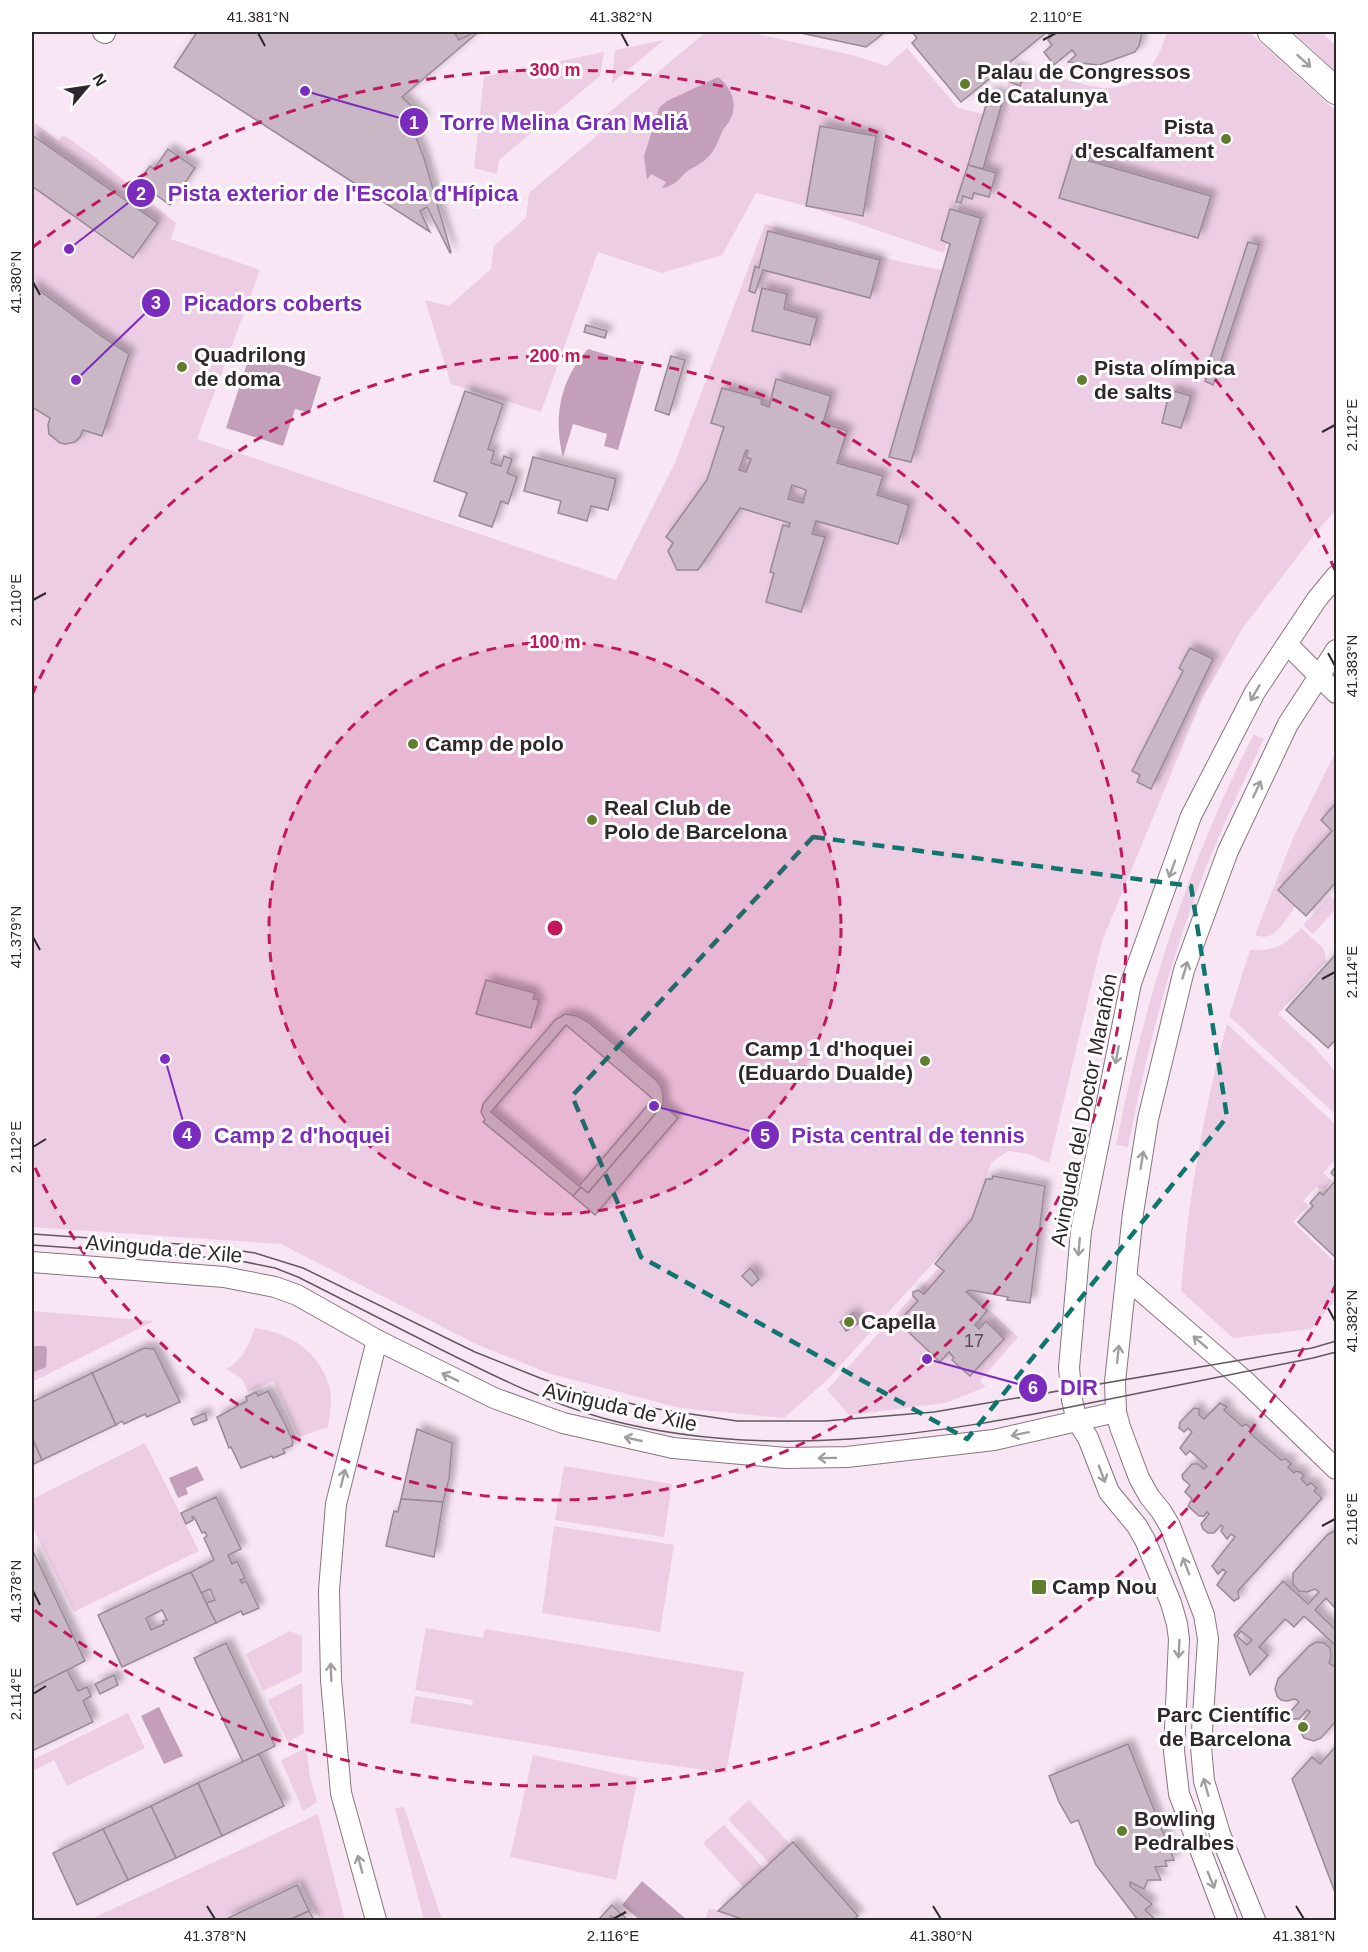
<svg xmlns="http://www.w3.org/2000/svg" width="1368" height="1952" font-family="Arial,sans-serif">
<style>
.green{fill:#eccde4}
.water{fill:#c39fba}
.building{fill:#cab7c5;stroke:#998895;stroke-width:1.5;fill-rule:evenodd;filter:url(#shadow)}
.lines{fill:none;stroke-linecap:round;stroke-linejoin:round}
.minor-casing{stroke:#877682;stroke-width:22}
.major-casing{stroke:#877682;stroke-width:28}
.minor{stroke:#fff;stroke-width:20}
.major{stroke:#fff;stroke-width:26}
.tram{stroke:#62585f;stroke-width:1.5}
.oneway{stroke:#a19ea0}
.marked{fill:none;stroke:#0f766e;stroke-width:4.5;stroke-dasharray:12 8;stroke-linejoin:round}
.ticks{fill:none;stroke:#2e272c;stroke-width:2}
.ring{fill:none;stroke:#c2185b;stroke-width:3;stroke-dasharray:10 8}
.poi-dot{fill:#627c2f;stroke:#fff;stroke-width:2}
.labels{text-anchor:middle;stroke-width:6;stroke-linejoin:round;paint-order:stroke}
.number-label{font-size:18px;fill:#554b52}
.poi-label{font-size:21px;font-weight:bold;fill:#2e272c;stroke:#fff;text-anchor:start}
.street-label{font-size:21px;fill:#2e272c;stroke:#fff}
.centre{fill:#c2185b;stroke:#fff;stroke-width:3}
.ring-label{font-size:18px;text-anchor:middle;font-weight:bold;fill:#c2185b;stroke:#fff;stroke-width:6;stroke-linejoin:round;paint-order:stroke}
.leader{fill:none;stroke:#7b2cbf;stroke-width:2}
.callout-dot{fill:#7b2cbf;stroke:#fff;stroke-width:2}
.mark-label{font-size:18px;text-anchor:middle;font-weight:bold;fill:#fff}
.callout-label{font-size:22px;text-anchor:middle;font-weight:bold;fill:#7b2cbf;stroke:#fff;stroke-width:6;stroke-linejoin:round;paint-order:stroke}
.neatline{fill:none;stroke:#2e272c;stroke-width:2}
.ticks-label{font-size:15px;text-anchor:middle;fill:#2e272c}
</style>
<defs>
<filter id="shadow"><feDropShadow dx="5.5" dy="-5.5" stdDeviation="3" flood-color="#0004"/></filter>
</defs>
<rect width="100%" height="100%" fill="#f9e6f4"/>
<g class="green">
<path d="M706,32H748L856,56L886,66L907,48L958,108L983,114L966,167L944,253L806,206L756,193L722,255L662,273L598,252L541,412L451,384L425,300L449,306L491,269L494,246L526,218L529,193L600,133L594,125Z"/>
<path d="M1167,32H1249L1336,111V510L1317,531L1242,629L1202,699L1102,941L1049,1163L1029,1154L1008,1151L991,1163L973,1219L827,1380L784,1418L680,1408L551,1374L478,1345L281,1244L32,1227V121L58,140L64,135L100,161L176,223L171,239L260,270L197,439L616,580L674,465L765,224L901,262L942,270L990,92L1005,95L1012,68C1032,72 1051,77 1071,81C1081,83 1093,87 1103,88C1141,90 1158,63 1167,32Z"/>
<path d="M1293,32H1321L1336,46V72Z"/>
<path d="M664,40L612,83L615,50Z"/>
<path d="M604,52L600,76L499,160L497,174L474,168L484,77Z"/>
<path d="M1254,734L1264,739C1237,794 1211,850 1191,908C1163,985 1144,1066 1128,1147L1116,1145C1144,1002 1187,864 1254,734Z"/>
<path d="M1336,751V806L1322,822L1335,835C1323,856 1291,922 1273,934C1267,938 1261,937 1255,935L1293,838Z"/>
<path d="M1330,896L1336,902V909L1313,934L1303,925Z"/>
<path d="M1301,928L1324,949L1326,961L1278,1014L1313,1046L1336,1072V1115L1229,1016L1250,950C1275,951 1284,946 1301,928Z"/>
<path d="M1227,1024L1336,1125V1159L1323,1173L1332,1181L1325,1189L1322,1188L1320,1190L1316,1187L1303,1201L1308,1205L1293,1222L1336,1263V1299L1311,1329L1233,1338L1181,1291C1188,1200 1203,1112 1227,1024Z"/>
<path d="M941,1265L1018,1337L980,1381L986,1387L945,1403L849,1415L827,1390Z"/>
<path d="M32,1311L154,1321L32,1382Z"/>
<path d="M255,1328C289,1333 318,1350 329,1385C333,1399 330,1414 328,1427L299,1437L273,1381L248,1392L242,1379L226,1369C243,1360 248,1346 255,1328Z"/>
<path d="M145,1443L199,1551L74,1612L32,1526V1499Z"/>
<path d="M564,1466L672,1484L664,1537L555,1520Z"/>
<path d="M554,1526L674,1545L660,1632L542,1613Z"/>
<path d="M426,1628L483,1638L485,1629L744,1672L726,1773L626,1759L410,1723L415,1696L472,1705L473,1700L415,1690Z"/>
<path d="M290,1631L302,1636V1672L263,1691L246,1654Z"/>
<path d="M302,1683L304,1733L288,1742L268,1700Z"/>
<path d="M128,1713L145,1748L67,1786L54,1760L32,1771V1760Z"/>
<path d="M306,1748L310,1777L317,1802L303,1811L281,1760Z"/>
<path d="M533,1755L638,1778L616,1880L510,1857Z"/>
<path d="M749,1800L791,1845L770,1864L728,1819Z"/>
<path d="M404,1807L442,1920H424L395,1808Z"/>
<path d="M318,1814L345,1920H320L300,1882L220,1920H89Z"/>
<path d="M724,1825L764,1869L744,1888L703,1843Z"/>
<path d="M709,1908L745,1920H705Z"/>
</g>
<g class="water">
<path d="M718,77C731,87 738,103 731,118C729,123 725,126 723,130C718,140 716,150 707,158C701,165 690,168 684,174C677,182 673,186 662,188L666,182L651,174L647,180L644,156L659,108L667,101Z"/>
<path d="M588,349L642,365L618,450L604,446L607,434L573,424L563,457C553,417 560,380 588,349Z"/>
<path d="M250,354L321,377L310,413L295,409L283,446L226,428Z"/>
<path d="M32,1346H45L47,1349L46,1367L32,1373Z"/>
<path d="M197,1466L204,1480L186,1488L188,1494L178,1498L169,1478Z"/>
<path d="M159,1707L183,1756L164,1764L141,1716Z"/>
<path d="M642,1881L687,1920H640L622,1905Z"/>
</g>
<g class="building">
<path d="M197,32H454L459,40L474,32L476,34L402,97L424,118L413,130L424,158L451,252L450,253L427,207L420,211L430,232L174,67Z"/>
<path d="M796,32H885L866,47Z"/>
<path d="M912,32H1142L1139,46L1135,52L1099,65L1068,62L1076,55L1072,50L1054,65L1044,52L1052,45L1048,40L1051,37L1047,32L961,102L912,43L917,38Z"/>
<path d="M1012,68L1025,72L1020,86L1008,81Z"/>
<path d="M990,92L1004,96L983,169L968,165Z"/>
<path d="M820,126L876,136L863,216L806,206Z"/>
<path d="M32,135L158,223L133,258L32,186Z"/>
<path d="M168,149L195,168L170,205L138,182L150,166L154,169Z"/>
<path d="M1072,156L1211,196L1198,238L1059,198Z"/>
<path d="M968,165L996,173L989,197L974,193L972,199L963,196L961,203L956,202Z"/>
<path d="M950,209L981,218L911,462L889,457L950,244L941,240Z"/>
<path d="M768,231L880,260L870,298L763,270L755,293L749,291L755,266L759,268Z"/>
<path d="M1248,242L1259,245L1213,385L1205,381L1207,375L1205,374Z"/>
<path d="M32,285L101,336L129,354L102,436L83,430L80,437L75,442L66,444L60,443L49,434L48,425L50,418L32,407Z"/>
<path d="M762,288L787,294L784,309L817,318L810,345L752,331Z"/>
<path d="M586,325L607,331L605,338L584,332Z"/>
<path d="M671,356L685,360L669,415L655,410Z"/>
<path d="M776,379L831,396L823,423L847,431L837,463L883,476L877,495L909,505L898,544L816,521L812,534L825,537L801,612L766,602L774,573L770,572L783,525L789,527L790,523L740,508L698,570H677L668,551L673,543L666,537L707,480L724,427L711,423L722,388L762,399L761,404L769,407ZM746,450L748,451L746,457L751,459L746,472L739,470ZM792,485L806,490L803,503L788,499Z"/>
<path d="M1170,390L1191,396L1181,428L1162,423Z"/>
<path d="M465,391L503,404L488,449L494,451L491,463L501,466L504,456L512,459L507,473L517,477L508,504L501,501L492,527L459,516L467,493L434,481Z"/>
<path d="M533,457L616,479L608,510L591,506L587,521L558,513L561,501L524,491Z"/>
<path d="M1190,648L1213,659L1151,789L1137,782L1140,775L1132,771L1183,671L1179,668Z"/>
<path d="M1336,803V882L1306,916L1278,890L1332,831L1321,820Z"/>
<path d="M1336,954V1039L1328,1048L1286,1010Z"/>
<path d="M486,980L535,993L533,999L539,1000L531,1028L476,1014Z"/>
<path d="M565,1014L577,1016L588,1022L656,1080L661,1087L663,1094V1105L588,1193L581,1187L573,1196L483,1122L485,1120L481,1112L483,1104L555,1020ZM566,1025L653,1099L579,1186L491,1112Z"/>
<path d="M663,1105L678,1118L595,1215L573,1196L581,1187L588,1193Z"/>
<path d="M1336,1166V1178L1331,1173Z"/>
<path d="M993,1176L1045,1186L1030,1303L1007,1300L1008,1297L970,1290L966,1292L987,1311L975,1325L979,1329L986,1321L1004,1339L970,1376L952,1360L954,1358L949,1352L940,1362L898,1322L918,1301L913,1296V1292L918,1290L924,1294L944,1271L935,1264L972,1219L986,1179H992Z"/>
<path d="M1336,1180V1258L1298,1222L1313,1206L1310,1203L1320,1192L1323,1195Z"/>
<path d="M750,1268L759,1279L752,1286L742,1276Z"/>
<path d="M853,1313L859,1323L846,1331L840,1322Z"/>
<path d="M144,1348L154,1349L180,1402L147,1417L145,1414L124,1424L122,1421L116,1425L92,1373Z"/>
<path d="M92,1373L116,1425L42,1460L32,1438V1402Z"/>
<path d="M268,1391L286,1426L293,1442L292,1446L283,1449L285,1453L273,1458L272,1456L241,1468L231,1447L229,1448L217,1417L247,1401L246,1397L256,1392L258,1396Z"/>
<path d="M1220,1403L1227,1407L1224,1410L1242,1426L1246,1424L1253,1430L1250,1433L1281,1460L1286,1459L1291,1464L1288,1467L1294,1473L1296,1471L1300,1472L1304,1476L1301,1479L1307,1485L1311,1483L1317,1488L1314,1491L1322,1498L1238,1591L1239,1598L1234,1601L1217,1585L1226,1572L1223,1569L1218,1574L1212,1566L1235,1537L1231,1534L1227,1539L1221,1531L1223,1527L1221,1525L1214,1533H1208L1203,1529L1201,1524L1209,1514L1207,1512L1204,1516H1199L1188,1506L1192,1499L1185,1492L1190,1485L1183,1479L1182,1475L1192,1464H1198L1204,1469L1207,1466L1190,1451L1186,1455L1180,1448L1192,1432L1188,1428L1184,1432L1179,1428L1180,1422L1194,1408L1199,1409V1415L1204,1419Z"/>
<path d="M205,1413L207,1420L194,1425L191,1419Z"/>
<path d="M417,1429L452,1443L449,1479L443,1502L401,1499Z"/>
<path d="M32,1438L42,1460L32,1465Z"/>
<path d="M216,1497L241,1549L228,1555L232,1564L237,1561L245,1578L240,1580L242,1583L246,1581L259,1608L243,1615L241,1611L216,1623L206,1603L215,1600L210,1589L201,1593L191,1572L214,1560L204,1538L207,1536L205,1532L202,1533L194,1517H192L193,1520L186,1524L181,1513Z"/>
<path d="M401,1499L443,1502L434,1557L386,1546L392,1519L394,1511L398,1512Z"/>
<path d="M1334,1531H1336V1609L1326,1598L1315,1610L1336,1630V1646L1304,1616L1294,1627L1285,1619L1259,1647L1268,1655L1250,1675L1234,1635L1283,1581L1308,1604L1319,1592L1315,1589L1307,1592L1299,1591L1293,1584V1573L1327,1535ZM1241,1631L1252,1640L1247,1645L1237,1636Z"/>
<path d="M32,1549L85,1661L32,1688Z"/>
<path d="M191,1572L216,1623L122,1667L98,1615ZM162,1610L167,1620L163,1621L164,1624L151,1630L146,1618Z"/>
<path d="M1316,1642L1324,1643L1330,1648L1331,1656L1329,1663L1333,1666L1336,1662V1721L1321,1738L1314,1741L1304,1738L1300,1731L1301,1723L1310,1712L1307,1710L1299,1719H1292L1290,1712L1299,1702L1295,1699L1287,1701L1281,1700L1277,1696L1275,1689L1278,1679L1309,1646Z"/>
<path d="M226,1643L275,1746L243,1762L194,1658Z"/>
<path d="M67,1670L78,1691L87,1687L91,1696L83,1701L93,1722L32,1751V1688Z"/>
<path d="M114,1675L118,1685L100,1694L95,1684Z"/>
<path d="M1128,1744L1174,1860L1165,1861L1167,1866L1155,1867L1161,1880H1148L1144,1889L1130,1882V1886L1152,1904L1145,1910L1156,1920H1138L1096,1865L1078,1820L1071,1823L1059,1802L1049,1776Z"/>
<path d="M1336,1746V1895L1292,1779L1312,1757L1320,1764Z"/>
<path d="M259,1754L284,1806L222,1836L198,1783Z"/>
<path d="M198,1783L222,1836L176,1858L151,1806Z"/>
<path d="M151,1806L176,1858L128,1880L103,1829Z"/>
<path d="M103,1829L128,1880L77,1905L53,1853Z"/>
<path d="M793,1842L858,1916L853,1920H745L718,1911Z"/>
<path d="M297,1885L309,1911L289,1920H224Z"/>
<path d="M612,1905L620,1913L628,1920H613L615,1919L611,1916L609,1920H598Z"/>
<path d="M309,1911L314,1920H289L298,1916Z"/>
</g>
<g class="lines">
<g class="minor-casing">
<g id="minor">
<path d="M103,32L105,33"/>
<path d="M1287,644L1336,693"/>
<path d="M32,1262L224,1277L275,1287L297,1295L377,1340L494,1398L563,1423L673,1448L786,1458L847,1457L994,1440L1116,1412"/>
<path d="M1127,1279L1244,1380L1336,1469"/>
<path d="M376,1920L341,1793L331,1680L329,1590L336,1504L377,1340"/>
<path d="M1227,1920L1179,1794L1174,1751L1179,1639L1177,1624L1171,1603L1145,1540L1137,1526L1109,1492L1088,1438L1077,1421L1072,1400L1069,1368L1081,1231L1131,983L1191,816L1255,692L1317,599L1336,576"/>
<path d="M1255,1920L1220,1834L1204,1781L1201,1747L1208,1639L1204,1615L1170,1526L1161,1511L1149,1496L1139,1478L1120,1427L1116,1412L1115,1382L1133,1213L1148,1119L1184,970L1228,851L1288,724L1336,650"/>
</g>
</g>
<g class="major-casing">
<path id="major" d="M1271,32L1336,91"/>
</g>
<use href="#minor" class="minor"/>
<use href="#major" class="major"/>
<g class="tram">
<path d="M32,1234L208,1246L255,1253L303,1268L475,1352L540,1378L575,1390L645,1407L737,1421H825L934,1412L1312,1348L1336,1341"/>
<path d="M32,1245L231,1259L275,1268L298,1277C346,1301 393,1325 440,1349C494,1376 548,1403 606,1419C768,1462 934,1435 1095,1402C1167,1387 1241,1373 1313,1358L1336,1352"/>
</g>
</g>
<defs><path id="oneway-shaft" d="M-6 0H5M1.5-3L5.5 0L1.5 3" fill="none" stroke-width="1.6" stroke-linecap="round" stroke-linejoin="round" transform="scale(1.5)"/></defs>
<g class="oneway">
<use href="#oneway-shaft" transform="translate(1304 61) rotate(42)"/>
<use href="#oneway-shaft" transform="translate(1255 693) rotate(120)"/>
<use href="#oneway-shaft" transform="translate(1257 789) rotate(-65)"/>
<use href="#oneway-shaft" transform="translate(1172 869) rotate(110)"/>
<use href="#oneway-shaft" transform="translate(1185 970) rotate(-73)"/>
<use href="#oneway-shaft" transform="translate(1117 1055) rotate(101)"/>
<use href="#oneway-shaft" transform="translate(1142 1160) rotate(-81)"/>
<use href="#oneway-shaft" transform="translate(1079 1247) rotate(95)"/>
<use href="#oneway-shaft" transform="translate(1200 1342) rotate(-140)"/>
<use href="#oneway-shaft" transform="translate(1118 1354) rotate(-84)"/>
<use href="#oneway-shaft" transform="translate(450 1377) rotate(-154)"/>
<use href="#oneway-shaft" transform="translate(1020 1434) rotate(168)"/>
<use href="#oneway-shaft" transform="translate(633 1439) rotate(-167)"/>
<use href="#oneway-shaft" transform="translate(827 1458) rotate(179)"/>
<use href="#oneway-shaft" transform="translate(1102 1474) rotate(69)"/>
<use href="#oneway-shaft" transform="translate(343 1478) rotate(-76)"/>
<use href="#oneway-shaft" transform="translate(1186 1566) rotate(-111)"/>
<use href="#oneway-shaft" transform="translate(1179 1649) rotate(93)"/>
<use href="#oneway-shaft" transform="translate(331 1672) rotate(-92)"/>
<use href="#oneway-shaft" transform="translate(1206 1787) rotate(-105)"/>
<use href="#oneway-shaft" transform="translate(360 1864) rotate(-105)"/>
<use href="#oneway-shaft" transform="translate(1211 1880) rotate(68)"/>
</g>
<path class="marked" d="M813,837L1191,886L1227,1117L967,1439L641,1257L572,1096Z"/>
<path class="ticks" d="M258,33L265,46M621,33L628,46M1043,40L1056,33M33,282L40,295M1322,432L1335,425M33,600L46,593M1328,653L1335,666M33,937L40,950M1322,979L1335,972M33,1147L46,1139M1328,1308L1335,1321M1322,1526L1335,1519M33,1591L40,1605M33,1694L46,1686M207,1906L215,1919M933,1906L941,1919M1296,1906L1304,1919M613,1919L626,1912"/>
<circle cx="555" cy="928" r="286" fill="#c2185b" fill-opacity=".12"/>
<g class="ring">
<circle cx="555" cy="928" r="286"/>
<path d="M32 695A572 572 0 1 1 32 1161"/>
<path d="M1336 1284A858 858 0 0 1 33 1609M33 247A858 858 0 0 1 1336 572"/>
</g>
<g class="poi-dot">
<circle cx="965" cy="84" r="6"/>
<circle cx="1226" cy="139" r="6"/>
<circle cx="182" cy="367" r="6"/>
<circle cx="1082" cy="380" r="6"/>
<circle cx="413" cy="744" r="6"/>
<circle cx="592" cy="820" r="6"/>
<circle cx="925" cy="1061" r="6"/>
<circle cx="849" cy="1322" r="6"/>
<rect x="1031" y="1579" width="16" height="16" rx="3"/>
<circle cx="1303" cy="1727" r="6"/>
<circle cx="1122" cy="1831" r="6"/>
</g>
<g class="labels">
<g class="number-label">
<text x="974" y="1347">17</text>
</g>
<g class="poi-label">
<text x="977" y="79">Palau de Congressos<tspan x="977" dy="24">de Catalunya</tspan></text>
<text x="1214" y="134" text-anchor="end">Pista<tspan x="1214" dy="24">d'escalfament</tspan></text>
<text x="194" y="362">Quadrilong<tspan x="194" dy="24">de doma</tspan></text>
<text x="1094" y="375">Pista olímpica<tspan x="1094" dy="24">de salts</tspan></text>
<text x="425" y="751">Camp de polo</text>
<text x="604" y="815">Real Club de<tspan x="604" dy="24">Polo de Barcelona</tspan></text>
<text x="913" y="1056" text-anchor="end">Camp 1 d'hoquei<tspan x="913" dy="24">(Eduardo Dualde)</tspan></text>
<text x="861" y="1329">Capella</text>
<text x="1052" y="1594">Camp Nou</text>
<text x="1291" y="1722" text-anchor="end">Parc Científic<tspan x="1291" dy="24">de Barcelona</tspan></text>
<text x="1134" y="1826">Bowling<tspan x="1134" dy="24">Pedralbes</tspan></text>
</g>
<g class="street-label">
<text transform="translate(1084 1110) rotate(-79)" y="7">Avinguda del Doctor Marañón</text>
<text transform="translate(164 1249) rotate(5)" y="7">Avinguda de Xile</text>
<text transform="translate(620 1407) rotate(13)" y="7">Avinguda de Xile</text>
</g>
</g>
<circle cx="555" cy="928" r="9" class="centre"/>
<g class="ring-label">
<text x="555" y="76">300 m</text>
<text x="555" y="362">200 m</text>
<text x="555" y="648">100 m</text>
</g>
<path class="leader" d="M305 91L414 122M69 249L141 193M76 380L156 303M165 1059L187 1135M654 1106L765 1135M927 1359L1033 1388"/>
<g class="callout-dot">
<circle cx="305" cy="91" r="6"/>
<circle cx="69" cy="249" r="6"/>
<circle cx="76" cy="380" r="6"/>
<circle cx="165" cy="1059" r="6"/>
<circle cx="654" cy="1106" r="6"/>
<circle cx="927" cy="1359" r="6"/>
<circle cx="414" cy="122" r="15"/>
<circle cx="141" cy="193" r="15"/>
<circle cx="156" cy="303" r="15"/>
<circle cx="187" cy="1135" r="15"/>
<circle cx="765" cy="1135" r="15"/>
<circle cx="1033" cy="1388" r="15"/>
</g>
<g class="mark-label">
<text x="414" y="129">1</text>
<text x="141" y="200">2</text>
<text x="156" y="309">3</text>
<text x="187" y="1141">4</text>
<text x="765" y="1142">5</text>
<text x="1033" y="1394">6</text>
</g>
<g class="callout-label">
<text x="564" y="130">Torre Melina Gran Meliá</text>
<text x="343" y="201">Pista exterior de l'Escola d'Hípica</text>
<text x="273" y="311">Picadors coberts</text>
<text x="302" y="1143">Camp 2 d'hoquei</text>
<text x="908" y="1143">Pista central de tennis</text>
<text x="1079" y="1395">DIR</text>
</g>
<rect width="1368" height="1952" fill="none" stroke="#ffffff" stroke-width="66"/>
<g transform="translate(87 87) rotate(61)" stroke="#ffffff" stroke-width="4.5" paint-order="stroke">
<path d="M0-4.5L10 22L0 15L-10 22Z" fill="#2e272c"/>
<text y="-9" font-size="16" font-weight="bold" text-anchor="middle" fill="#2e272c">N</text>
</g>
<rect x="33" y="33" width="1302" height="1886" class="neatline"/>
<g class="ticks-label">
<text x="258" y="22">41.381°N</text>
<text x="621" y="22">41.382°N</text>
<text x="1056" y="22">2.110°E</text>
<text transform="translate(16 282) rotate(-90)" y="5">41.380°N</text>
<text transform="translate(1352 425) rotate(-90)" y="5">2.112°E</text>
<text transform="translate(16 600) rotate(-90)" y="5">2.110°E</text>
<text transform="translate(1352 666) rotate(-90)" y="5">41.383°N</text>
<text transform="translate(16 937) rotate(-90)" y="5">41.379°N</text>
<text transform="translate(1352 972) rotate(-90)" y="5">2.114°E</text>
<text transform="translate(16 1147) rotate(-90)" y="5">2.112°E</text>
<text transform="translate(1352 1321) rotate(-90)" y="5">41.382°N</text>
<text transform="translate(1352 1519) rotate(-90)" y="5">2.116°E</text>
<text transform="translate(16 1591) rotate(-90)" y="5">41.378°N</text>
<text transform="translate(16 1694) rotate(-90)" y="5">2.114°E</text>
<text x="215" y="1941">41.378°N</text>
<text x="613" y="1941">2.116°E</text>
<text x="941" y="1941">41.380°N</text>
<text x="1304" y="1941">41.381°N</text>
</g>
</svg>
